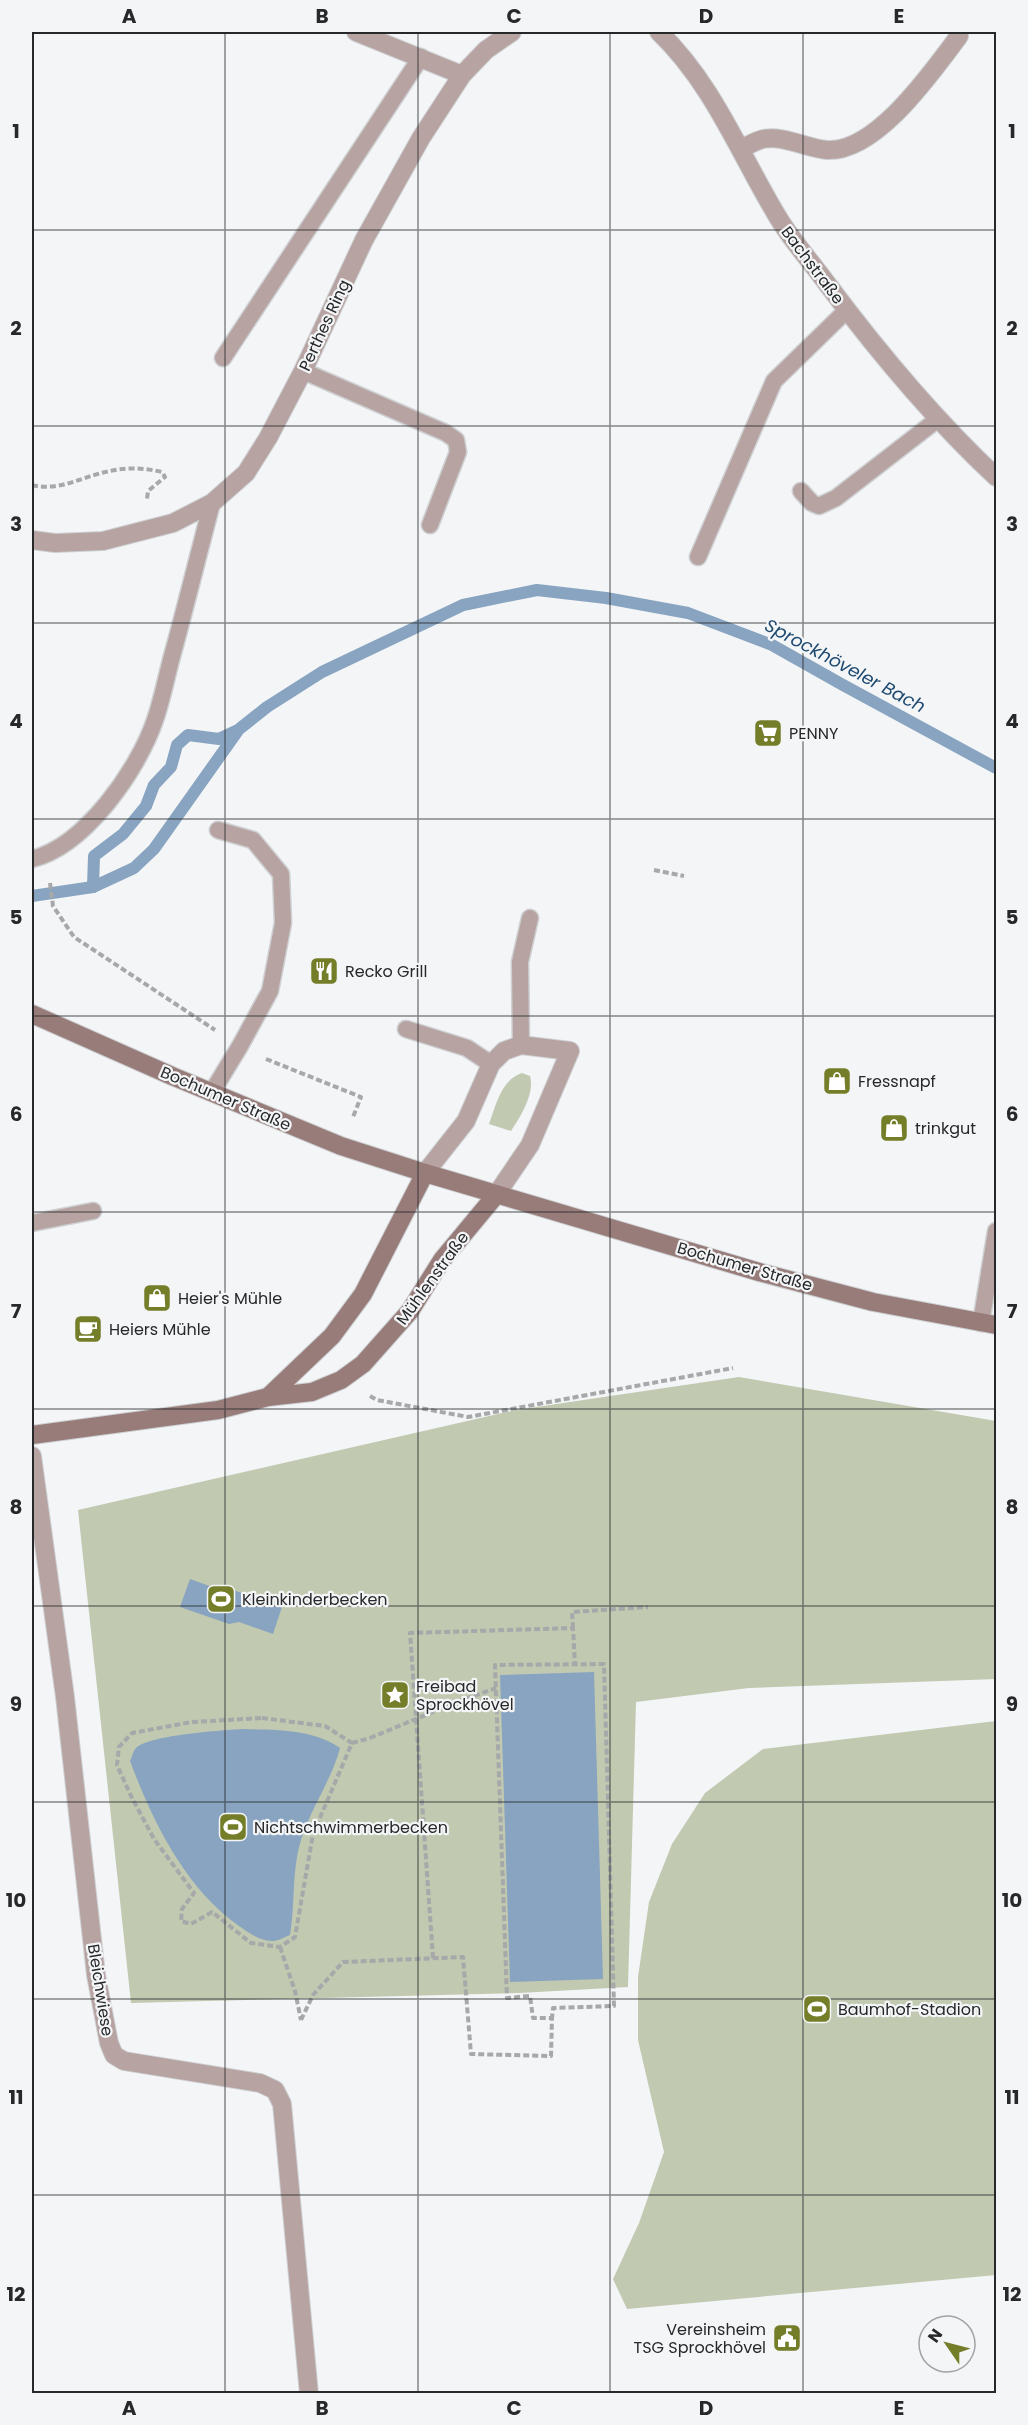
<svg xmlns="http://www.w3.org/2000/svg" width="1028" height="2425" font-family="Poppins,sans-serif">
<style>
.green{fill:#c1c9b1}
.water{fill:#88a4c0}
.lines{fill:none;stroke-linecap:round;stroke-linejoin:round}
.stream{stroke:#88a4c0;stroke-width:12}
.lane-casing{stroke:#ced0d2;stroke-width:19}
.street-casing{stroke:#ced0d2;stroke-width:20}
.secondary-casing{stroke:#ced0d2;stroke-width:20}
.path{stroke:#a6a8a9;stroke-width:4;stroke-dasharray:6 3;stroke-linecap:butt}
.lane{stroke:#b6a3a2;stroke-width:16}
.street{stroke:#b6a3a2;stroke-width:18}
.secondary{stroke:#977c7a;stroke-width:18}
.path-bridge{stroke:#a6a8a9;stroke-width:4;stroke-dasharray:6 3;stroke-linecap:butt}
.grid{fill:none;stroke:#272829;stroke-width:1.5;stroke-opacity:0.55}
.labels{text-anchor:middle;stroke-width:4.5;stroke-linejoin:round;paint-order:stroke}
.street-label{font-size:16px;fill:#272829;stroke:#f3f5f7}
.poi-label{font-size:16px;fill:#272829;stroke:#f3f5f7;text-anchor:start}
.water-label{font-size:18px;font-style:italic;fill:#1e4970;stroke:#f3f5f7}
.neatline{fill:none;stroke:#272829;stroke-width:2}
.grid-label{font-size:20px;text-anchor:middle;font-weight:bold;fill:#272829}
</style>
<rect width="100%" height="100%" fill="#f3f5f7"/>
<g class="green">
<path d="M522,1073L530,1076C535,1094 520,1117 511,1131L489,1124C496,1105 501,1080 522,1073Z"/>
<path d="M739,1377L996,1421V1679L749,1688L636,1702L628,1987L519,1993L131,2003L78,1510L516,1410Z"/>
<path d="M996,1721V2275L627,2309L613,2279L639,2223L664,2152L638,2040V1977L649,1902L672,1844L705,1793L763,1749Z"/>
</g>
<g class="water">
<path d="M190,1579L226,1592L236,1591L282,1607L273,1634L239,1622L229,1624L180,1607Z"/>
<path d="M594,1672L603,1979L510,1982L500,1675Z"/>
<path d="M244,1729C276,1730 313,1729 340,1748C331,1782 308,1812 299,1847C292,1876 295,1905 290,1935C285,1937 278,1941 273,1941C260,1941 249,1933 239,1926C185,1888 153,1822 130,1761C132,1757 133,1751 136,1748C149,1735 224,1730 244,1729Z"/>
</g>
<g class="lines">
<g class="stream">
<path d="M93,887L94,856L123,834L146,806L154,785L171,767L177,745L188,735L219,739L238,730L267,707L322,672L463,605L537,590L606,598L688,613L772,645L843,685L996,768"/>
<path d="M32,896L93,887L134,868L154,849L237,732"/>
</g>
<g class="lane-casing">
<g id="lane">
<path d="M223,358L421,57"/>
<path d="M303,371L446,433L456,440L458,452L430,525"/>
<path d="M801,491L812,503L819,506L836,498L938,419"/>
<path d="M698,557L774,381L847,310"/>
<path d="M32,859C85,846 138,770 155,720C163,697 167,673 174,649C187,601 199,552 212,503"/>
<path d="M406,1029L467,1048L491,1064"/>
<path d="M521,1045L520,962L530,918"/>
<path d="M212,1092L240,1046L270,991L283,923L281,874L253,840L218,830"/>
<path d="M32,1223L93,1211"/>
<path d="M981,1323L996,1231"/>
</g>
</g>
<g class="street-casing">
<g id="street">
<path d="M356,32L462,75"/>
<path d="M659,32C714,85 740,155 779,219C793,242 812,263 828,285C879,353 934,419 996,477"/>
<path d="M742,148C749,145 756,141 763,139C784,135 806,148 827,150C876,153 932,72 959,36"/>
<path d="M32,540L55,543L103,541L173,523L212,503L246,473L268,438L303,371L364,240L421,138L462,75L486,50L512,32"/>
<path d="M425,1173L466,1121L491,1064L504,1051L521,1045L570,1051L530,1145L496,1195"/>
<path d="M32,1456L65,1697L96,1975L109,2043L114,2055L124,2061L260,2083L275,2090L282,2104L309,2394"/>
</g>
</g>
<g class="secondary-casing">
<g id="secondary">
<path d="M32,1014L172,1076L341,1146L425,1173L759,1272L873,1302L996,1325"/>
<path d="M268,1397L332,1336L363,1294L425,1173"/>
<path d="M32,1435L218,1410L268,1397L312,1392L341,1380L363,1364L410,1311L442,1260L496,1195"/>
</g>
</g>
<g class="path">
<path d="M32,485C59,492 83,476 110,471C126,467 145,468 162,472L165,477L148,491L147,499"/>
<path d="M654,870L684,876"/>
<path d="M50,883L53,906L74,937L215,1030"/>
<path d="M266,1059L361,1097L353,1117"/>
<path d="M370,1396L377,1400L468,1417L733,1368"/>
<path d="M573,1628L572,1612L648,1607"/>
<path d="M457,1702L496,1688"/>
<path d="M262,1718L325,1726L352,1743L313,1834L295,1937L280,1947L251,1943L212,1912L191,1924L181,1921L182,1909L194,1893L154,1839L131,1796L117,1765L119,1747L132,1733L192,1722Z"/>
<path d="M352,1743L370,1738"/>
<path d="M280,1947L295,1991L301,2020"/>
<path d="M433,1958L410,1633L573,1628L575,1665"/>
<path d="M301,2020L313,1995L343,1962L463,1957L471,2054L551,2056L552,2018H533L530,1996L507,1998L495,1665L604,1664L614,2006L553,2008L552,2018"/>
</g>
<use href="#lane" class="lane"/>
<use href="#street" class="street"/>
<use href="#secondary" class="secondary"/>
<path class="path-bridge" d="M370,1738L457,1702"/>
</g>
<path class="grid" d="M225,32V2394M418,32V2394M610,32V2394M803,32V2394M32,230H996M32,426H996M32,623H996M32,819H996M32,1016H996M32,1212H996M32,1409H996M32,1606H996M32,1802H996M32,1999H996M32,2195H996"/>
<defs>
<g id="supermarket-square" transform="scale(1.5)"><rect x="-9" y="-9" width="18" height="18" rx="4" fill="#747d28" stroke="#f3f5f7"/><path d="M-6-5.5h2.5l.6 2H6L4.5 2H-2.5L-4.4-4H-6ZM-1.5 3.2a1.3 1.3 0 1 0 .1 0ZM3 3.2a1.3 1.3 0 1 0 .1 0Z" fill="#fff"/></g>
<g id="restaurant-square" transform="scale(1.5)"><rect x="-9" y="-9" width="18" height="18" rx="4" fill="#747d28" stroke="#f3f5f7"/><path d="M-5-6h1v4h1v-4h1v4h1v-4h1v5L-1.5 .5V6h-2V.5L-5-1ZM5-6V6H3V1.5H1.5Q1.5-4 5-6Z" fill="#fff"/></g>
<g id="shop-square" transform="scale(1.5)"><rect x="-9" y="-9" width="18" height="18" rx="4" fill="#747d28" stroke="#f3f5f7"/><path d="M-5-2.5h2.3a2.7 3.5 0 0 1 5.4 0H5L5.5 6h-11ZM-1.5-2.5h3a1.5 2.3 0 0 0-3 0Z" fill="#fff"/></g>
<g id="cafe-square" transform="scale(1.5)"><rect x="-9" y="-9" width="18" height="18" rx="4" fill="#747d28" stroke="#f3f5f7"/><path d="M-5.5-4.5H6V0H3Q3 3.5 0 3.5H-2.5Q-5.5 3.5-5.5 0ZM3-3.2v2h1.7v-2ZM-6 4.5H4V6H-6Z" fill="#fff"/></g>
<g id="stadium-square" transform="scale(1.5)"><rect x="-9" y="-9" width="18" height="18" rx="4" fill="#747d28" stroke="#f3f5f7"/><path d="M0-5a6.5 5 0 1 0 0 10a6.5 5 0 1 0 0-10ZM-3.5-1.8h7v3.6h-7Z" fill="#fff"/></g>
<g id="sight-square" transform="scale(1.5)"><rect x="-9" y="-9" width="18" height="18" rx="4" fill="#747d28" stroke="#f3f5f7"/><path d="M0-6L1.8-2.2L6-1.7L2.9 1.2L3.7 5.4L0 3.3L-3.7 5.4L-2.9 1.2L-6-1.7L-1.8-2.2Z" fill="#fff"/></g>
<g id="civic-square" transform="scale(1.5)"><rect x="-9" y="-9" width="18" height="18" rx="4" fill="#747d28" stroke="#f3f5f7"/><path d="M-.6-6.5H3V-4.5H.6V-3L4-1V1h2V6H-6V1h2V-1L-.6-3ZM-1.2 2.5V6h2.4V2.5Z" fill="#fff"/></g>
</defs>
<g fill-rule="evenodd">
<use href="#supermarket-square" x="768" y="733"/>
<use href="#restaurant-square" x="324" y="971"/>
<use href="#shop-square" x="837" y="1081"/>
<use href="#shop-square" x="894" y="1128"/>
<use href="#shop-square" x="157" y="1298"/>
<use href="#cafe-square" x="88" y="1329"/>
<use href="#stadium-square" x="221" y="1599"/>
<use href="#sight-square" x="395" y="1695"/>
<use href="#stadium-square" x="233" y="1827"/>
<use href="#stadium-square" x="817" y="2009"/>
<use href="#civic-square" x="787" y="2338"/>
</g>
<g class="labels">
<g class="street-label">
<text transform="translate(813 265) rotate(53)" y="6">Bachstraße</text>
<text transform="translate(324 325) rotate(-65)" y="6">Perthes Ring</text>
<text transform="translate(226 1098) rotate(23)" y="6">Bochumer Straße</text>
<text transform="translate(745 1266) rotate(16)" y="6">Bochumer Straße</text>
<text transform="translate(432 1278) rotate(-54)" y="6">Mühlenstraße</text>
<text transform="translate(101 1990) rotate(81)" y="6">Bleichwiese</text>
</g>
<g class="poi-label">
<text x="789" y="739">PENNY</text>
<text x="345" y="977">Recko Grill</text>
<text x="858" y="1087">Fressnapf</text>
<text x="915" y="1134">trinkgut</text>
<text x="178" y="1304">Heier's Mühle</text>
<text x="109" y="1335">Heiers Mühle</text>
<text x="242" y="1605">Kleinkinderbecken</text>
<text x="416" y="1692">Freibad<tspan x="416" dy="18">Sprockhövel</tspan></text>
<text x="254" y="1833">Nichtschwimmerbecken</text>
<text x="838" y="2015">Baumhof-Stadion</text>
<text x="766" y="2335" text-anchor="end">Vereinsheim<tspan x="766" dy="18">TSG Sprockhövel</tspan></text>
</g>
<g class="water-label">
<text transform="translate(845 666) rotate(28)" y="6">Sprockhöveler Bach</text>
</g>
</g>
<rect width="1028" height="2425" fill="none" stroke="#f3f5f7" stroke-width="66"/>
<g transform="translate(947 2344) rotate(305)"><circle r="28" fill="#f3f5f7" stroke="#a1a3a5" stroke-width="1.5"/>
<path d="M0-4.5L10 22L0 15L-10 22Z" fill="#747d28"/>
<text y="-9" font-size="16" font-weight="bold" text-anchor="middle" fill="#272829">N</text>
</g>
<rect x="33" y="33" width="962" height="2359" class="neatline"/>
<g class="grid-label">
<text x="129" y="23">A</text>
<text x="322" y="23">B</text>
<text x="514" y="23">C</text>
<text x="706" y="23">D</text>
<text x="899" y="23">E</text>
<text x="16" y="138">1</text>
<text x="1012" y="138">1</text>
<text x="16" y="335">2</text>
<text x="1012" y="335">2</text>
<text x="16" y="531">3</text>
<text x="1012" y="531">3</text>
<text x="16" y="728">4</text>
<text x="1012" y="728">4</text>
<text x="16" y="924">5</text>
<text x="1012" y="924">5</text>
<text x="16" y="1121">6</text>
<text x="1012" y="1121">6</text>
<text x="16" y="1318">7</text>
<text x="1012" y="1318">7</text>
<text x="16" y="1514">8</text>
<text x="1012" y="1514">8</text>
<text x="16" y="1711">9</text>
<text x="1012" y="1711">9</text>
<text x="16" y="1907">10</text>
<text x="1012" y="1907">10</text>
<text x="16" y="2104">11</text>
<text x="1012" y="2104">11</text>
<text x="16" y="2301">12</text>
<text x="1012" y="2301">12</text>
<text x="129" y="2415">A</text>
<text x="322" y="2415">B</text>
<text x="514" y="2415">C</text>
<text x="706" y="2415">D</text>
<text x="899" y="2415">E</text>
</g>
</svg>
